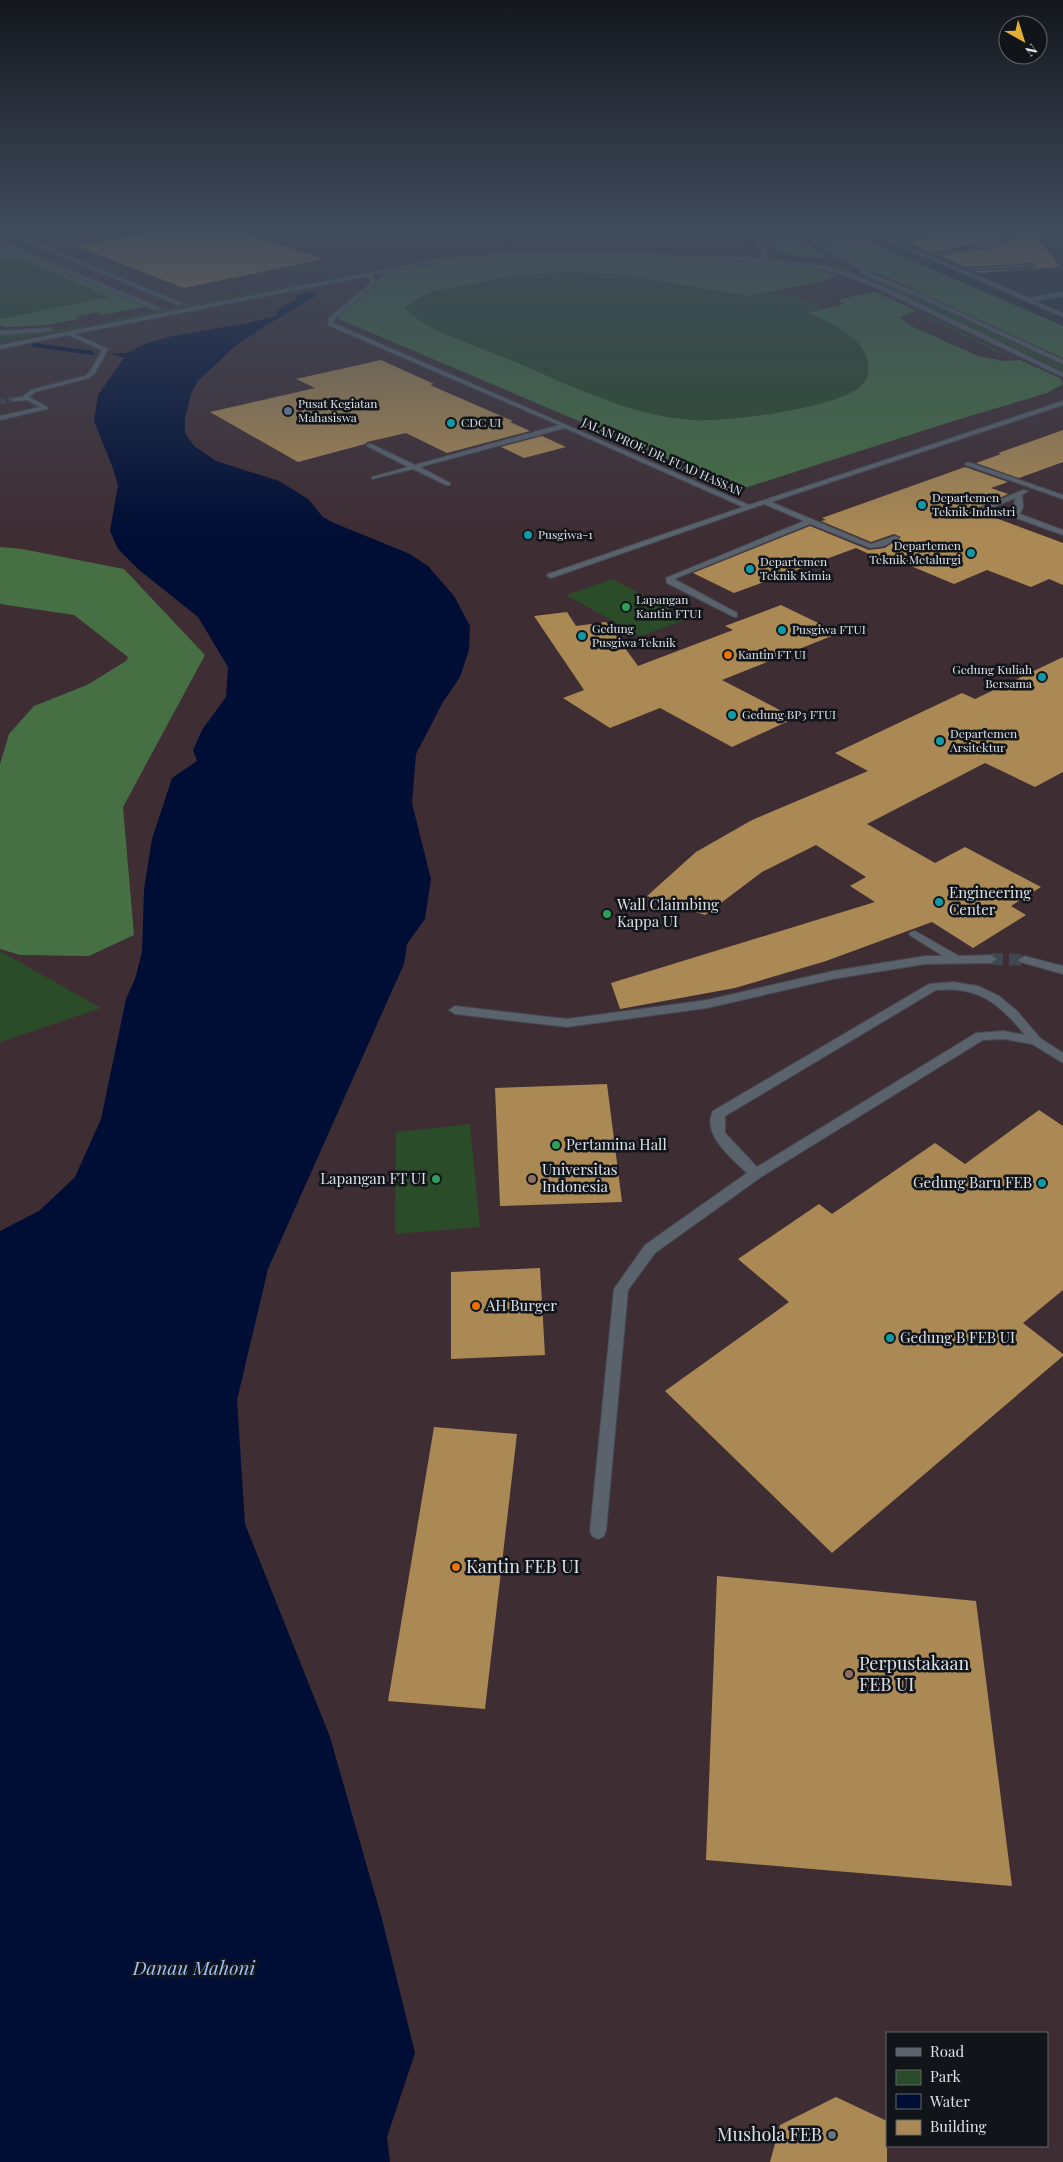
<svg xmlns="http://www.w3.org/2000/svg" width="1063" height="2162" font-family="'Playfair Display',serif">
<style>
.education{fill:#3f2d34;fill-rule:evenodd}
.green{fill:#2b4c29}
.forest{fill:#466f43}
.water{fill:#000e35}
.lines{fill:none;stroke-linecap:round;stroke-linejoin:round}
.stream{stroke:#000e35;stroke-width:4}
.building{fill:#ab8954}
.minor-tunnel-far1{stroke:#414750;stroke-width:6;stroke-dasharray:6 3;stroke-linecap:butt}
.minor-tunnel{stroke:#414750;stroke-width:12;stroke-dasharray:12 6;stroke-linecap:butt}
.minor-casing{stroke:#444951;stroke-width:2}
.minor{fill:#5a626c;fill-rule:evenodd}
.service-dot{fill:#5c6f8a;stroke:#111418;stroke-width:2}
.culture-dot{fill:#0f9aa8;stroke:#111418;stroke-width:2}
.leisure-dot{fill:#2e9e5b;stroke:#111418;stroke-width:2}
.food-dot{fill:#e8710a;stroke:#111418;stroke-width:2}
.education-dot{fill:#8d6e63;stroke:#111418;stroke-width:2}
.worship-dot{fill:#6b7280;stroke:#111418;stroke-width:2}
.labels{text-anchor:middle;stroke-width:5;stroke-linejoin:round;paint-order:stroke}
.far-poi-label{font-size:12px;fill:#dde1e8;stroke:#111418;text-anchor:start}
.far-street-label{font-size:12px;fill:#dde1e8;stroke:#111418}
.poi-label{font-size:15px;fill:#dde1e8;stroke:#111418;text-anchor:start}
.near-poi-label{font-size:18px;fill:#dde1e8;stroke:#111418;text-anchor:start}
.near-water-label{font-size:19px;font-style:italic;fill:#9ec1f9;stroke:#111418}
</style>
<rect width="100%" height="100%" fill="#252c35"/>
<path class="education" d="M0,231H844L1063,326V2162H0ZM887,2033H1047V2146H887Z"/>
<g class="green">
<path d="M527,250L616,251L770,259L616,252H509L387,266L435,257Z"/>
<path d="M19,258L110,297L0,319V262Z"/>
<path d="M795,261L831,265L875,278L1063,366V371L862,277L830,267Z"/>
<path d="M569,272L623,275L749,296C777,290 797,297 824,306L817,308L821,310L808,313C828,320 861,335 867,357C869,365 870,376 864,382C841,409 732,421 696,420C629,419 566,383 506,358C479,347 422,329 405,308C449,277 517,276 569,272Z"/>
<path d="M345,274H350L118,321H105Z"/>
<path d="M929,316L1006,354H1001L924,317Z"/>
<path d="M83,325L88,326L0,342V335L41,332Z"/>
<path d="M613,579L688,619L640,636L566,595Z"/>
<path d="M0,951L101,1008L0,1042Z"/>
<path d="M470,1124L480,1227L395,1234L396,1132Z"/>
</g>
<g class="forest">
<path d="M754,231H789L826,257L818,258L775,253L769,243Z"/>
<path d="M806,231H844L1063,326V358L858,264Z"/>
<path d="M0,244L150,306L101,315L97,312L75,317L79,319L46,325L6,327L0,325V319L109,297L19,258L0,262Z"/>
<path d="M564,255L773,262L806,267L837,276L819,282L749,296L623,275L569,272L538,274L507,277L434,291L417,299L405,308C422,329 479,347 506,358C567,383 628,417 695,420C726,422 848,408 865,381C870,373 869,365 866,356C861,337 825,319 807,313L844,304L838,300L871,292H876L916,311L900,317L911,326L978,356L1004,361L1020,360L1060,378L1063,384L1047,393L947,423L748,487H734L339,319V317L387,272L467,258Z"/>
<path d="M0,547L22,549L124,569L205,655L123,807L134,935L89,956L20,955L0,949V764L9,734L34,706L87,685L126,661L128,657L74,615L0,604Z"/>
</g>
<path class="water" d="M311,293L319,294L267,325L234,347L198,381L191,394L185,419V433L194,446L216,461L279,481L308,499L323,517L334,523L410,554L428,566L454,596L470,626L469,650L460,677L443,702L416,754L412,803L431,879L425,919L407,944L404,964L268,1269L237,1400L245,1524L330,1737L382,1919L415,2053L387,2137L390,2162H0V1231L39,1211L75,1177L101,1119L126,999L135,979L142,952L144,889L152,839L172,778L197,761L193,750L202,730L226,697L228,667L198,617L138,569L118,549L110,531L118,485L112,466L94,421L98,395L124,358L108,353L92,354L127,353L147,343L173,336L248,323L276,316L277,311L296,299L298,294Z"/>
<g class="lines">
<path class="stream" d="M34,345L92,353"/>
</g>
<g class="building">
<path d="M158,231H240L324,259L184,288L76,246Z"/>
<path d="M961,231H997L1005,234L982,243L942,251L930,252L908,242Z"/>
<path d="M1015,237H1037L1060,267L979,273L974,271L1032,269L1036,265L1034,263L964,267L939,255L988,249L1002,245Z"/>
<path d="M381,360L434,384L430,385L513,421L510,422L530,431L447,453L406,433L367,442L365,444L298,462L210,412L315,388L296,379Z"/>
<path d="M1063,430V462L1019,478L976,463L1001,454L998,453Z"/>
<path d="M542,436L566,447L524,458L501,447Z"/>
<path d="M965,467L1008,482L991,488L1008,494L974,510L1063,543V585L1049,579L1031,587L987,570L954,584L887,556L880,559L856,548L734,593L693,573L810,526L869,550L885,548L901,537L894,534L871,542L821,521L826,520L822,518Z"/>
<path d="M781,605L839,633L722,680L795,718L732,747L660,708L610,728L563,698L584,690L534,616L567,612L576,626L606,622L638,666L733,630L725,626Z"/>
<path d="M1063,657V772L1035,787L985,763L867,824L935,863L965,847L1041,887L1011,906L1026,915L973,948L932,922L826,961L735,988L620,1009L611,983L875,902L850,886L866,877L816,845L762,872L705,915L647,896L696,852L752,820L868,771L835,753L962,693L975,699Z"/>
<path d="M607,1084L622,1202L500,1206L495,1088Z"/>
<path d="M1039,1110L1063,1126V1290L1023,1323L1063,1354V1356L832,1553L665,1391L789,1302L738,1259L819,1204L832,1214L935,1143L965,1164Z"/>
<path d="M540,1268L545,1355L451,1359V1272Z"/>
<path d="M434,1427L517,1434L485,1709L388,1701Z"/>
<path d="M717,1576L976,1601L1012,1886L706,1860Z"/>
<path d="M836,2097L887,2121V2162H770L780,2125Z"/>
</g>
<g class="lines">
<path class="minor-tunnel-far1" d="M0,402L13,399"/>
<path class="minor-tunnel" d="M991,959L1024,960"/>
<g class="minor-casing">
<g id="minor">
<path d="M1,231H8L183,304L178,305Z"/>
<path d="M740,231C753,231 765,245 767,257H763L757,244Z"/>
<path d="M798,231H804L836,252L873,272L872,274L925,296L1063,360V364L921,298L861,273L863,271L832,254Z"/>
<path d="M866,231H873L892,240L944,231H956L897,242C904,245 914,251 922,253C940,256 999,245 1012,231L1063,234V236L1014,235L1001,243L987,247L928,255L960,269L1034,265L1032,267L964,270L1029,298L1063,292V296L1034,301L1063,313V317Z"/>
<path d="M0,241L160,308L161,309L156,310L0,244Z"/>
<path d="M569,252L756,258L824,266L854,275L891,290L1063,373V377L875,287L838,273L807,266L773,262L671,258L535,256L434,262L371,275L375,280V284L334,320L333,323L749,505L1063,401V405L771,502L871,544L895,536L899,538L884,546L870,548L810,524L674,579L737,613V617H734L667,583L666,578L804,521L764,504L551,578L547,576L548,574L743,507L565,428L420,467L450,483V485H446L413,469L372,479V477L408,467L367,446V444H371L415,465L559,425L328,325L329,318L371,283L367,276L74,334L108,349L95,373L89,378L35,392L29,397L47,407V409L0,420V416L40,407L27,400L13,401L10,399L22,397L31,390L85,376L90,372L102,350L68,335L0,349V345L434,260L502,254Z"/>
<path d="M52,328L50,331L0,335V331Z"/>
<path d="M968,462L1063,495V499L966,465L965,464Z"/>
<path d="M1023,490L1028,491L1022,495L1023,507L1020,514L1063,530V535L1013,517L1015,498L987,510L980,508Z"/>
<path d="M915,931L959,956L991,955L997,959L991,963L925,964L833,979L707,1008L567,1027L455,1014L449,1010L455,1006L567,1019L707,1000L833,971L925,956H943L911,936L909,934L911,932Z"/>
<path d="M1024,956L1063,966V974L1020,962L1018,960Z"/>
<path d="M954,982L978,986L999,996L1017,1011L1040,1038L1063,1053V1063L1032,1044L1004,1039L983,1040L761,1177L655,1253L628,1290L606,1531L604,1536L598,1539L592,1536L590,1531L614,1289L645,1245L747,1173C733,1159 701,1135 713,1111L929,984ZM936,990C978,986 999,1003 1025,1035L1004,1031L976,1033L757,1167L725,1133V1116Z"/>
</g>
</g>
<use href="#minor" class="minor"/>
</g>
<linearGradient id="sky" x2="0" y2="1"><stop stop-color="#14181d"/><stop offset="0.43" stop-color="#404b5c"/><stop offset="1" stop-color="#404b5c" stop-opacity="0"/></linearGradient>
<rect width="1063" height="534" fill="url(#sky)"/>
<circle class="service-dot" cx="288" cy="411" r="5"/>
<g class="culture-dot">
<circle cx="451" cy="423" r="5"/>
<circle cx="922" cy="505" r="5"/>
<circle cx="528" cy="535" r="5"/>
<circle cx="971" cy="553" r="5"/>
<circle cx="750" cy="569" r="5"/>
<circle cx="782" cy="630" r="5"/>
<circle cx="582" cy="636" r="5"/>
<circle cx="1042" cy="677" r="5"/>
<circle cx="732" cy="715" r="5"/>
<circle cx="940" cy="741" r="5"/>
<circle cx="939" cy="902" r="5"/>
<circle cx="1042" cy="1183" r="5"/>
<circle cx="890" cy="1338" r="5"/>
</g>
<g class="leisure-dot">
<circle cx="626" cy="607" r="5"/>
<circle cx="607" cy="914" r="5"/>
<circle cx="556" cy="1145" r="5"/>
<circle cx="436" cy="1179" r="5"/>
</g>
<g class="food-dot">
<circle cx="728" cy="655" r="5"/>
<circle cx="476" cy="1306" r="5"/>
<circle cx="456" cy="1567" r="5"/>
</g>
<g class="education-dot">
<circle cx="532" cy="1179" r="5"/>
<circle cx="849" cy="1674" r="5"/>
</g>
<circle class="worship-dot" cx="832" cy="2135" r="5"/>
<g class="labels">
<g class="far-poi-label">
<text x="298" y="408">Pusat Kegiatan<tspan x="298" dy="14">Mahasiswa</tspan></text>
<text x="461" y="427">CDC UI</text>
<text x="932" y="502">Departemen<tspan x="932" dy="14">Teknik Industri</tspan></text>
<text x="538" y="539">Pusgiwa-1</text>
<text x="961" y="550" text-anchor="end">Departemen<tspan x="961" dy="14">Teknik Metalurgi</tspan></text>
<text x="760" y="566">Departemen<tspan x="760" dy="14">Teknik Kimia</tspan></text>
<text x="636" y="604">Lapangan<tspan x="636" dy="14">Kantin FTUI</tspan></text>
<text x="592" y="633">Gedung<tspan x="592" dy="14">Pusgiwa Teknik</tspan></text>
<text x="792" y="634">Pusgiwa FTUI</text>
<text x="738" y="659">Kantin FT UI</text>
<text x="1032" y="674" text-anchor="end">Gedung Kuliah<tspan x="1032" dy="14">Bersama</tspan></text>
<text x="742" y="719">Gedung BP3 FTUI</text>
<text x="950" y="738">Departemen<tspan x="950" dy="14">Arsitektur</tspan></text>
</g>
<g class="far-street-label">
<text transform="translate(662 457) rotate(24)" y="4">JALAN PROF. DR. FUAD HASSAN</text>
</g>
<g class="poi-label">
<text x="949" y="898">Engineering<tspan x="949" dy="17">Center</tspan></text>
<text x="617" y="910">Wall Claimbing<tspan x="617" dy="17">Kappa UI</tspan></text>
<text x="566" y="1150">Pertamina Hall</text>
<text x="542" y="1175">Universitas<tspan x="542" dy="17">Indonesia</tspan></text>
<text x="426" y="1184" text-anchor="end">Lapangan FT UI</text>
<text x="1032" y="1188" text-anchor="end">Gedung Baru FEB</text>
<text x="486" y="1311">AH Burger</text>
<text x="900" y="1343">Gedung B FEB UI</text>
</g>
<g class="near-poi-label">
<text x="466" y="1573">Kantin FEB UI</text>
<text x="859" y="1670">Perpustakaan<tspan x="859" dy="21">FEB UI</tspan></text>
<text x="822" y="2141" text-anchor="end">Mushola FEB</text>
</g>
<g class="near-water-label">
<text x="194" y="1975">Danau Mahoni</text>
</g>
</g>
<rect x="886" y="2032" width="162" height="115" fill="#111418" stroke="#63666b"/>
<rect x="896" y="2048" width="25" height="8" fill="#5a626c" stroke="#63666b"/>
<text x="930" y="2057" font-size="15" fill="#dde1e8">Road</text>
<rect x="896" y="2070" width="25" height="15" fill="#2b4c29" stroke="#63666b"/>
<text x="930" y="2082" font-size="15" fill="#dde1e8">Park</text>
<rect x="896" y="2094" width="25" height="15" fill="#000e35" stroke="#63666b"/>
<text x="930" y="2107" font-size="15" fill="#dde1e8">Water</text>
<rect x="896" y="2120" width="25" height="15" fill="#ab8954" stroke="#63666b"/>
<text x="930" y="2132" font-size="15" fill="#dde1e8">Building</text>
<g transform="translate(1023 40) rotate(141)"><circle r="24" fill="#111418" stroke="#63666b"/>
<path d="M0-4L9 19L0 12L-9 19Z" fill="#e1af34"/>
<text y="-8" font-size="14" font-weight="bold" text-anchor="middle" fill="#dde1e8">N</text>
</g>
</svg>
